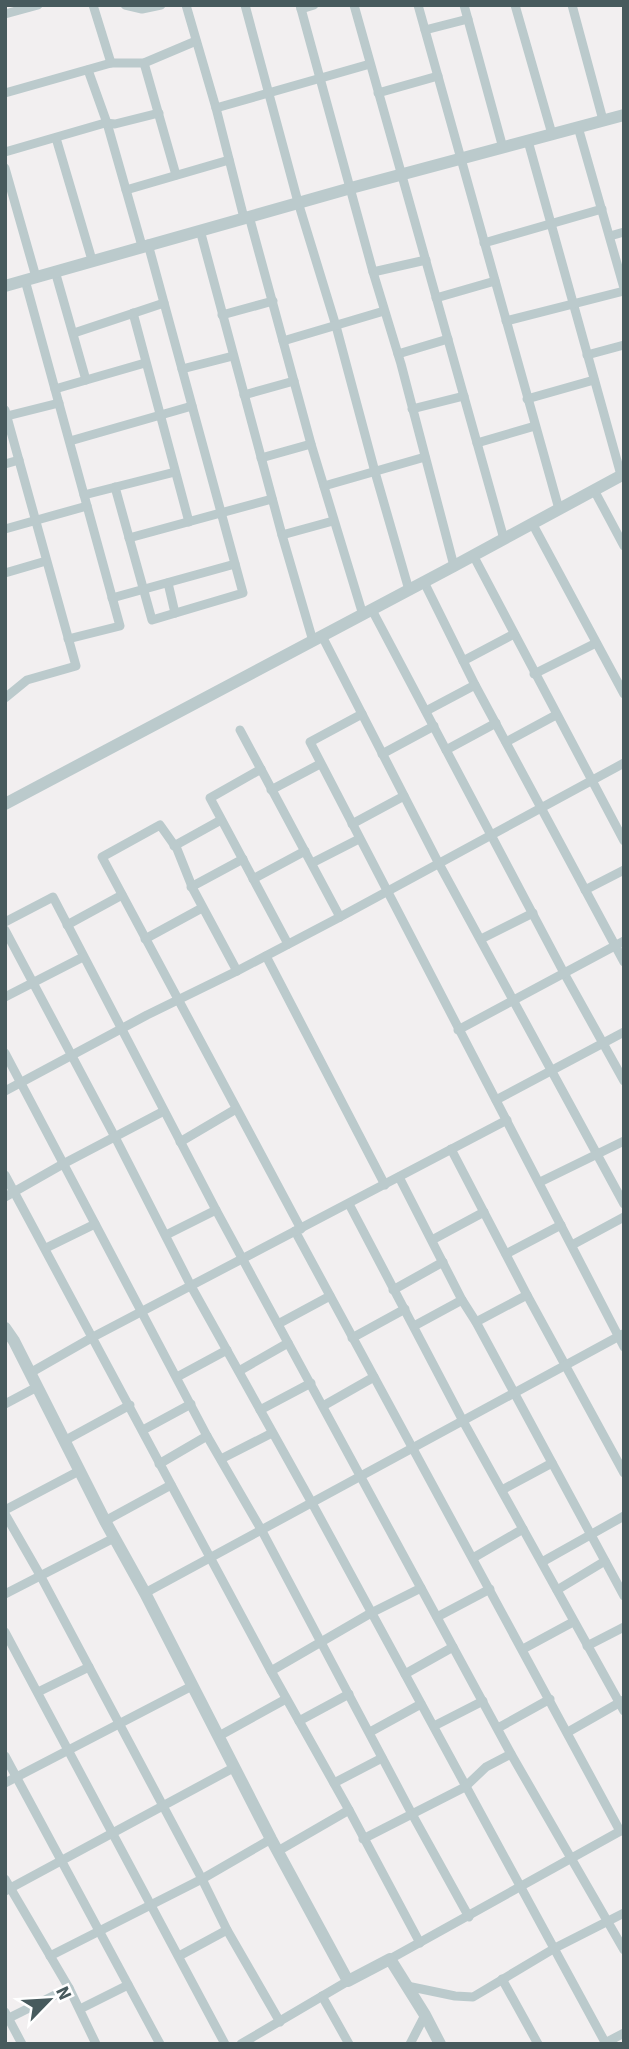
<svg xmlns="http://www.w3.org/2000/svg" width="629" height="2049" font-family="'Source Sans 3',sans-serif">
<style>
.lines{fill:none;stroke-linecap:round;stroke-linejoin:round}
.minor{stroke:#bbcacc;stroke-width:9}
.tertiary{stroke:#bbcacc;stroke-width:12}
</style>
<rect width="100%" height="100%" fill="#f2eff0"/>
<g class="lines">
<g class="minor">
<path d="M93,5L111,63"/>
<path d="M125,5L142,9L161,5"/>
<path d="M186,5L216,108L244,218"/>
<path d="M245,5L298,202L336,326L375,472L409,590"/>
<path d="M300,5L373,272L401,364L454,566"/>
<path d="M354,5L504,539"/>
<path d="M418,5L559,509"/>
<path d="M464,5L503,148"/>
<path d="M515,5L552,134"/>
<path d="M572,5L603,120"/>
<path d="M301,9L314,5"/>
<path d="M5,14L38,5"/>
<path d="M425,30L468,19"/>
<path d="M144,63L176,175"/>
<path d="M88,70L107,123L142,246"/>
<path d="M5,93L111,63H144L196,41"/>
<path d="M378,93L438,76"/>
<path d="M216,108L370,64"/>
<path d="M578,127L624,288"/>
<path d="M56,138L92,260"/>
<path d="M528,141L621,475"/>
<path d="M5,152L105,123L115,124L159,113"/>
<path d="M5,168L36,277"/>
<path d="M126,190L229,160"/>
<path d="M249,216L311,444L363,615"/>
<path d="M200,230L282,535L313,641"/>
<path d="M610,236L624,232"/>
<path d="M484,243L602,209"/>
<path d="M55,271L86,380"/>
<path d="M373,272L426,260"/>
<path d="M25,280L120,626L68,639"/>
<path d="M436,298L495,281"/>
<path d="M133,313L189,522"/>
<path d="M222,315L273,301"/>
<path d="M506,321L624,291"/>
<path d="M74,333L164,303"/>
<path d="M283,341L384,311"/>
<path d="M398,354L448,339"/>
<path d="M587,355L624,345"/>
<path d="M182,369L233,356"/>
<path d="M55,389L145,363"/>
<path d="M244,395L294,381"/>
<path d="M527,399L594,380"/>
<path d="M412,409L464,396"/>
<path d="M5,410L76,666L27,680L5,698"/>
<path d="M7,416L59,403"/>
<path d="M70,441L192,406"/>
<path d="M477,443L535,426"/>
<path d="M261,458L311,444"/>
<path d="M5,464L19,460"/>
<path d="M324,486L425,457"/>
<path d="M115,487L152,620L243,593L148,244"/>
<path d="M594,490L624,546"/>
<path d="M84,495L175,472"/>
<path d="M532,523L624,694"/>
<path d="M5,529L87,506"/>
<path d="M282,535L333,521"/>
<path d="M129,538L272,499"/>
<path d="M473,555L624,841"/>
<path d="M5,573L46,561"/>
<path d="M424,582L475,685L624,962"/>
<path d="M168,583L175,613"/>
<path d="M112,598L235,564"/>
<path d="M372,610L564,973L624,1081"/>
<path d="M322,636L438,862L624,1204"/>
<path d="M463,661L514,634"/>
<path d="M534,674L596,643"/>
<path d="M426,711L475,685"/>
<path d="M362,714L310,742L624,1347"/>
<path d="M240,730L340,917"/>
<path d="M506,742L556,715"/>
<path d="M446,750L496,723"/>
<path d="M382,754L434,726"/>
<path d="M261,769L210,798L288,944"/>
<path d="M271,790L320,764"/>
<path d="M352,824L404,796"/>
<path d="M174,846L221,820"/>
<path d="M312,863L359,839"/>
<path d="M253,879L305,851"/>
<path d="M191,887L243,859"/>
<path d="M585,890L624,870"/>
<path d="M5,922L53,897L216,1210L421,1588L511,1754L624,1950"/>
<path d="M67,925L122,895"/>
<path d="M5,930L115,1137L191,1286L312,1503L606,2044"/>
<path d="M145,939L202,908"/>
<path d="M481,939L533,913"/>
<path d="M266,956L385,1185"/>
<path d="M237,971L193,889L177,849L160,825L102,857L301,1229"/>
<path d="M5,997L83,957"/>
<path d="M458,1030L624,941"/>
<path d="M5,1053L207,1436L262,1531L412,1814L469,1917"/>
<path d="M5,1091L147,1015L237,971L340,917L624,763"/>
<path d="M496,1100L624,1032"/>
<path d="M180,1142L236,1109"/>
<path d="M451,1149L527,1295L624,1473"/>
<path d="M5,1175L271,1671L349,1810L420,1943"/>
<path d="M399,1177L462,1300L476,1322L624,1596"/>
<path d="M540,1182L624,1141"/>
<path d="M5,1197L63,1164L164,1111"/>
<path d="M349,1204L463,1421L624,1711"/>
<path d="M295,1231L620,1831"/>
<path d="M166,1235L216,1210"/>
<path d="M432,1240L484,1212"/>
<path d="M572,1245L624,1217"/>
<path d="M46,1248L95,1224"/>
<path d="M506,1254L561,1225"/>
<path d="M393,1290L443,1262"/>
<path d="M476,1322L527,1295"/>
<path d="M278,1324L330,1296"/>
<path d="M414,1326L462,1300"/>
<path d="M352,1338L405,1309"/>
<path d="M239,1371L288,1343"/>
<path d="M30,1373L93,1337L507,1120"/>
<path d="M177,1377L227,1350"/>
<path d="M5,1404L37,1387"/>
<path d="M323,1406L374,1377"/>
<path d="M260,1410L311,1383"/>
<path d="M143,1430L191,1404"/>
<path d="M64,1441L130,1405"/>
<path d="M221,1459L272,1433"/>
<path d="M159,1464L207,1436"/>
<path d="M502,1490L552,1463"/>
<path d="M5,1510L79,1471"/>
<path d="M5,1514L40,1575L202,1879L227,1930L280,2022"/>
<path d="M105,1521L171,1485"/>
<path d="M473,1558L523,1529"/>
<path d="M542,1562L624,1516"/>
<path d="M557,1590L605,1561"/>
<path d="M145,1593L623,1334"/>
<path d="M5,1594L114,1538"/>
<path d="M437,1617L490,1589"/>
<path d="M5,1632L225,2044"/>
<path d="M587,1646L624,1627"/>
<path d="M523,1649L573,1622"/>
<path d="M271,1671L371,1613L421,1588"/>
<path d="M405,1674L453,1647"/>
<path d="M38,1692L89,1667"/>
<path d="M299,1721L349,1694"/>
<path d="M434,1726L483,1701"/>
<path d="M498,1728L550,1699"/>
<path d="M370,1732L421,1704"/>
<path d="M568,1732L624,1700"/>
<path d="M219,1736L286,1699"/>
<path d="M5,1756L160,2044"/>
<path d="M5,1783L192,1686"/>
<path d="M334,1783L382,1758"/>
<path d="M363,1839L465,1787L486,1767L511,1754"/>
<path d="M278,1851L349,1810"/>
<path d="M5,1879L69,1988L96,2044"/>
<path d="M5,1891L235,1767"/>
<path d="M50,1956L202,1879L271,1839"/>
<path d="M179,1956L227,1930"/>
<path d="M390,1959L624,1829"/>
<path d="M502,1979L538,2044"/>
<path d="M407,1986L455,1996L473,1997L555,1948L624,1913"/>
<path d="M322,1996L349,2044"/>
<path d="M80,2009L128,1985"/>
<path d="M5,2012L22,2044"/>
<path d="M9,2018L69,1988"/>
<path d="M605,2043L624,2033"/>
<path d="M241,2044L348,1981"/>
<path d="M410,2044L425,2015"/>
</g>
<g class="tertiary">
<path d="M5,286L351,188L624,115"/>
<path d="M5,804L454,566L624,474"/>
<path d="M5,1328L14,1341L105,1521L145,1593L271,1839L348,1981L390,1959L425,2015L440,2044"/>
</g>
</g>
<rect width="629" height="2049" fill="none" stroke="#475a5d" stroke-width="14"/>
<g transform="translate(49 2000) rotate(65)" stroke="#ffffff" stroke-width="5" paint-order="stroke">
<path d="M0-5L12 26L0 18L-12 26Z" fill="#475a5d"/>
<text y="-10" font-size="19" font-weight="bold" text-anchor="middle" fill="#475a5d">N</text>
</g>
</svg>
